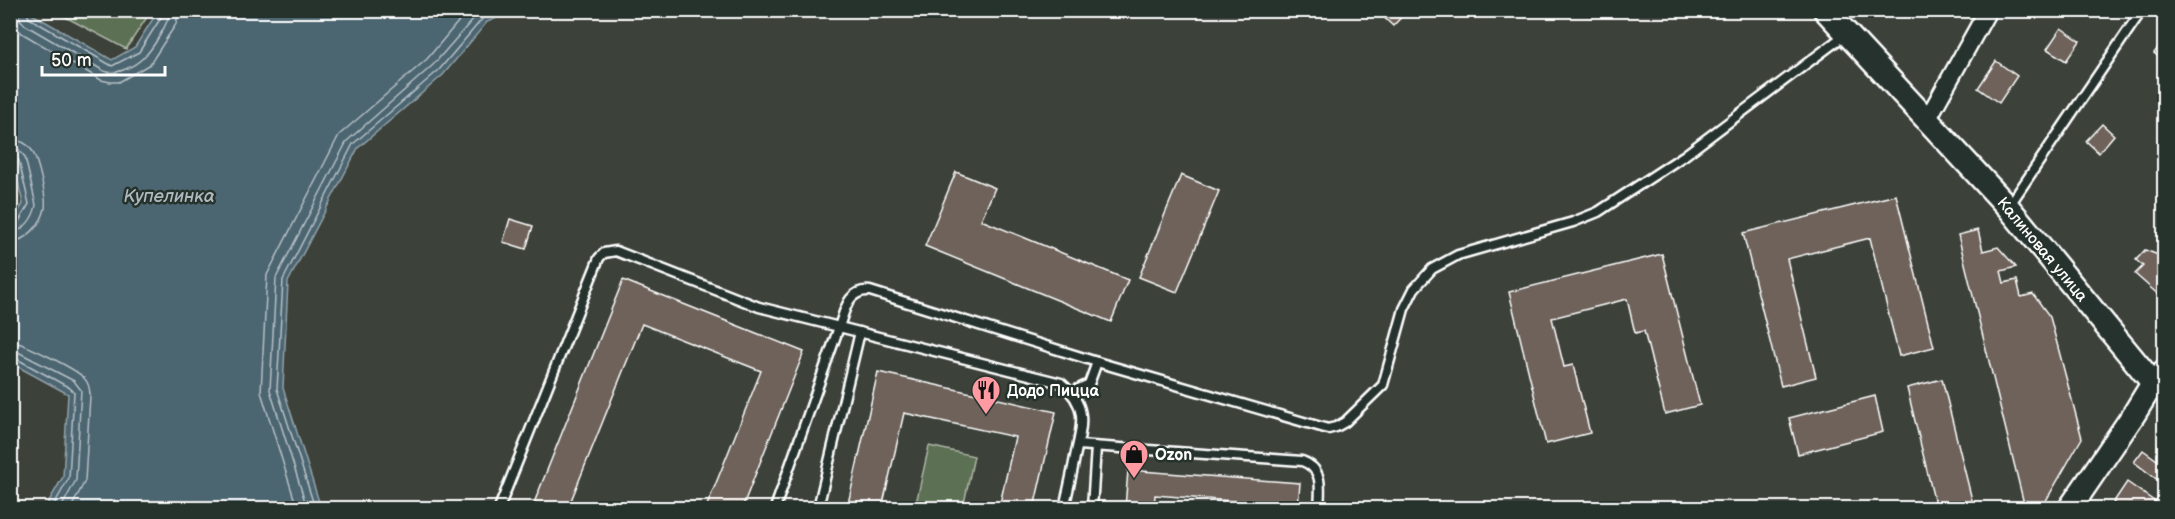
<svg xmlns="http://www.w3.org/2000/svg" width="2175" height="519" font-family="'Balsamiq Sans',sans-serif">
<style>
.green{fill:#5c6f52;stroke:#aeb7a8;stroke-width:1.5}
.water{fill:#4c6571;stroke:#94a3aa;stroke-width:1.5}
.lines{fill:none;stroke-linecap:round;stroke-linejoin:round}
.shore{stroke:#b7c1c6;stroke-width:1.5}
.building{fill:#6e625a;stroke:#fff;stroke-width:1.5}
.lane-casing{stroke:#fff;stroke-width:13}
.street-casing{stroke:#fff;stroke-width:21}
.secondary-casing{stroke:#fff;stroke-width:27}
.lane{stroke:#26332d;stroke-width:8}
.street{stroke:#26332d;stroke-width:16}
.secondary{stroke:#26332d;stroke-width:22}
.labels{text-anchor:middle;stroke-width:5;stroke-linejoin:round;paint-order:stroke}
.street-label{font-size:16px;fill:#fff;stroke:#26332d}
.poi-label{font-size:16px;font-weight:bold;fill:#fff;stroke:#26332d;text-anchor:start}
.water-label{font-size:18px;font-style:italic;fill:#aebabf;stroke:#26332d}
</style>
<rect width="100%" height="100%" fill="#3c413a"/>
<filter id="ink" filterUnits="userSpaceOnUse"><feTurbulence type="fractalNoise" baseFrequency=".0167" numOctaves="2"/><feDisplacementMap in="SourceGraphic" scale="12" xChannelSelector="R" yChannelSelector="G"/><feConvolveMatrix kernelMatrix="1 2 1 2 8 2 1 2 1" color-interpolation-filters="sRGB"/></filter>
<g filter="url(#ink)">
<g class="green">
<path d="M54,11H151L126,49Z"/>
<path d="M11,162L17,204L11,209H10Z"/>
<path d="M929,446L974,456L963,508H915Z"/>
</g>
<path class="water" d="M10,11H27L112,60L135,47L158,11H514L487,22L443,75L358,148L288,282L283,388L321,508H45L63,477L68,394L11,363V223L23,204L11,150Z"/>
<g class="lines">
<g class="shore">
<path d="M18,10L19,18L25,25L104,71C116,76 135,66 144,57C152,50 170,21 170,10"/>
<path d="M26,10L29,18L112,66L139,52L162,16L163,10"/>
<path d="M10,21L20,32L101,80L110,82H119L150,64L176,24L179,10"/>
<path d="M10,139C19,140 26,142 31,149C37,157 47,197 45,208C42,224 27,241 10,242"/>
<path d="M10,148L19,150L25,157L36,205C34,217 24,232 10,233"/>
<path d="M10,156L16,157L19,161L29,204L18,223L10,225"/>
<path d="M10,341C22,342 76,369 84,378C89,383 90,389 90,396L85,481L71,508"/>
<path d="M10,350L18,352L74,381L81,390L76,480L61,508"/>
<path d="M10,358H15L70,388L74,392L69,478L52,508"/>
<path d="M297,508L261,392L267,275L339,135L427,59L468,10"/>
<path d="M307,508L270,390L276,278L347,141L433,65L481,10"/>
<path d="M315,508L277,389L283,280L353,144L439,70L483,18L499,10"/>
</g>
</g>
<g class="building">
<path d="M1376,10H1408L1393,26Z"/>
<path d="M2061,28L2080,41L2066,61L2047,49Z"/>
<path d="M2164,40V61L2154,53Z"/>
<path d="M1996,61L2017,76L1999,103L1978,88Z"/>
<path d="M2102,124L2114,135L2099,153L2086,141Z"/>
<path d="M956,172L995,188L981,220L1128,280L1111,322L925,246Z"/>
<path d="M1181,175L1219,191L1177,292L1139,277Z"/>
<path d="M1896,195L1934,347L1899,356L1870,238L1787,259L1816,377L1781,386L1743,233Z"/>
<path d="M510,219L533,226L526,249L503,242Z"/>
<path d="M1978,230L1983,251L1998,247L2016,267L2001,271L2004,283L2017,280L2021,297L2033,294L2050,317L2082,438L2044,504L2028,508H2025L1958,235Z"/>
<path d="M2145,250L2161,256L2164,252V293L2161,297L2135,274L2143,266L2136,260Z"/>
<path d="M1662,254L1700,405L1665,414L1644,331L1635,333L1627,299L1552,318L1564,367L1573,365L1590,433L1546,444L1509,292Z"/>
<path d="M623,280L804,352L742,508H706L761,371L642,324L568,508H532Z"/>
<path d="M878,372L1056,412L1034,508H999L1015,437L904,413L882,508H847Z"/>
<path d="M1942,379L1974,508H1936L1907,388Z"/>
<path d="M1875,396L1883,432L1798,454L1789,418Z"/>
<path d="M2143,450L2164,465V474L2159,481L2134,462Z"/>
<path d="M1128,470L1300,483L1298,508H1270V504L1155,495L1154,508H1125Z"/>
<path d="M2127,482L2164,508H2121L2113,503Z"/>
</g>
<g class="lines">
<g class="lane-casing">
<g id="lane">
<path d="M2009,206L2142,10"/>
<path d="M1072,392L1089,384L1097,362"/>
<path d="M1078,445L1302,461C1324,469 1320,488 1319,508"/>
<path d="M499,508L599,258L604,253L616,251L759,307L839,327C845,310 848,289 870,291L1097,362L1328,429L1336,427L1345,422L1383,385L1404,309L1414,289L1432,269L1458,255L1573,222L1598,212L1685,155L1846,34"/>
<path d="M775,508L839,327L1061,383C1089,406 1082,425 1075,457C1072,474 1068,491 1064,508"/>
<path d="M818,508L860,332"/>
<path d="M1092,508L1096,447"/>
</g>
</g>
<g class="street-casing">
<g id="street">
<path d="M1927,120L1988,10"/>
<path d="M2153,383L2164,367"/>
</g>
</g>
<g class="secondary-casing">
<path id="secondary" d="M1825,10L2008,207L2153,383L2134,414L2070,508"/>
</g>
<use href="#lane" class="lane"/>
<use href="#street" class="street"/>
<use href="#secondary" class="secondary"/>
</g>
</g>
<defs>
<g id="restaurant-pin" transform="scale(1.5)"><path d="M0 17L-7.5 6A9.5 9.5 0 1 1 7.5 6Z" fill="#ff9aa2" stroke="#26332d"/><path d="M-5-6h1v4h1v-4h1v4h1v-4h1v5L-1.5 .5V6h-2V.5L-5-1ZM5-6V6H3V1.5H1.5Q1.5-4 5-6Z" fill="#111"/></g>
<g id="shop-pin" transform="scale(1.5)"><path d="M0 17L-7.5 6A9.5 9.5 0 1 1 7.5 6Z" fill="#ff9aa2" stroke="#26332d"/><path d="M-5-2.5h2.3a2.7 3.5 0 0 1 5.4 0H5L5.5 6h-11ZM-1.5-2.5h3a1.5 2.3 0 0 0-3 0Z" fill="#111"/></g>
</defs>
<g fill-rule="evenodd">
<use href="#restaurant-pin" x="986" y="390"/>
<use href="#shop-pin" x="1134" y="454"/>
</g>
<g class="labels">
<g class="street-label">
<text transform="translate(2043 249) rotate(50)" y="6">Калиновая улица</text>
</g>
<g class="poi-label">
<text x="1007" y="396">Додо Пицца</text>
<text x="1155" y="460">Ozon</text>
</g>
<g class="water-label">
<text x="169" y="202">Купелинка</text>
</g>
</g>
<rect width="2175" height="519" fill="none" stroke="#26332d" stroke-width="36"/>
<rect x="18" y="18" width="2139" height="483" fill="none" stroke="#fff" stroke-width="2" filter="url(#ink)"/>
<path d="M42 66v9h123v-9" fill="none" stroke="#ffffff" stroke-width="3"/>
<text x="51" y="66" font-size="18" fill="#ffffff" stroke="#26332d" stroke-width="4.5" paint-order="stroke">50 m</text>
</svg>
